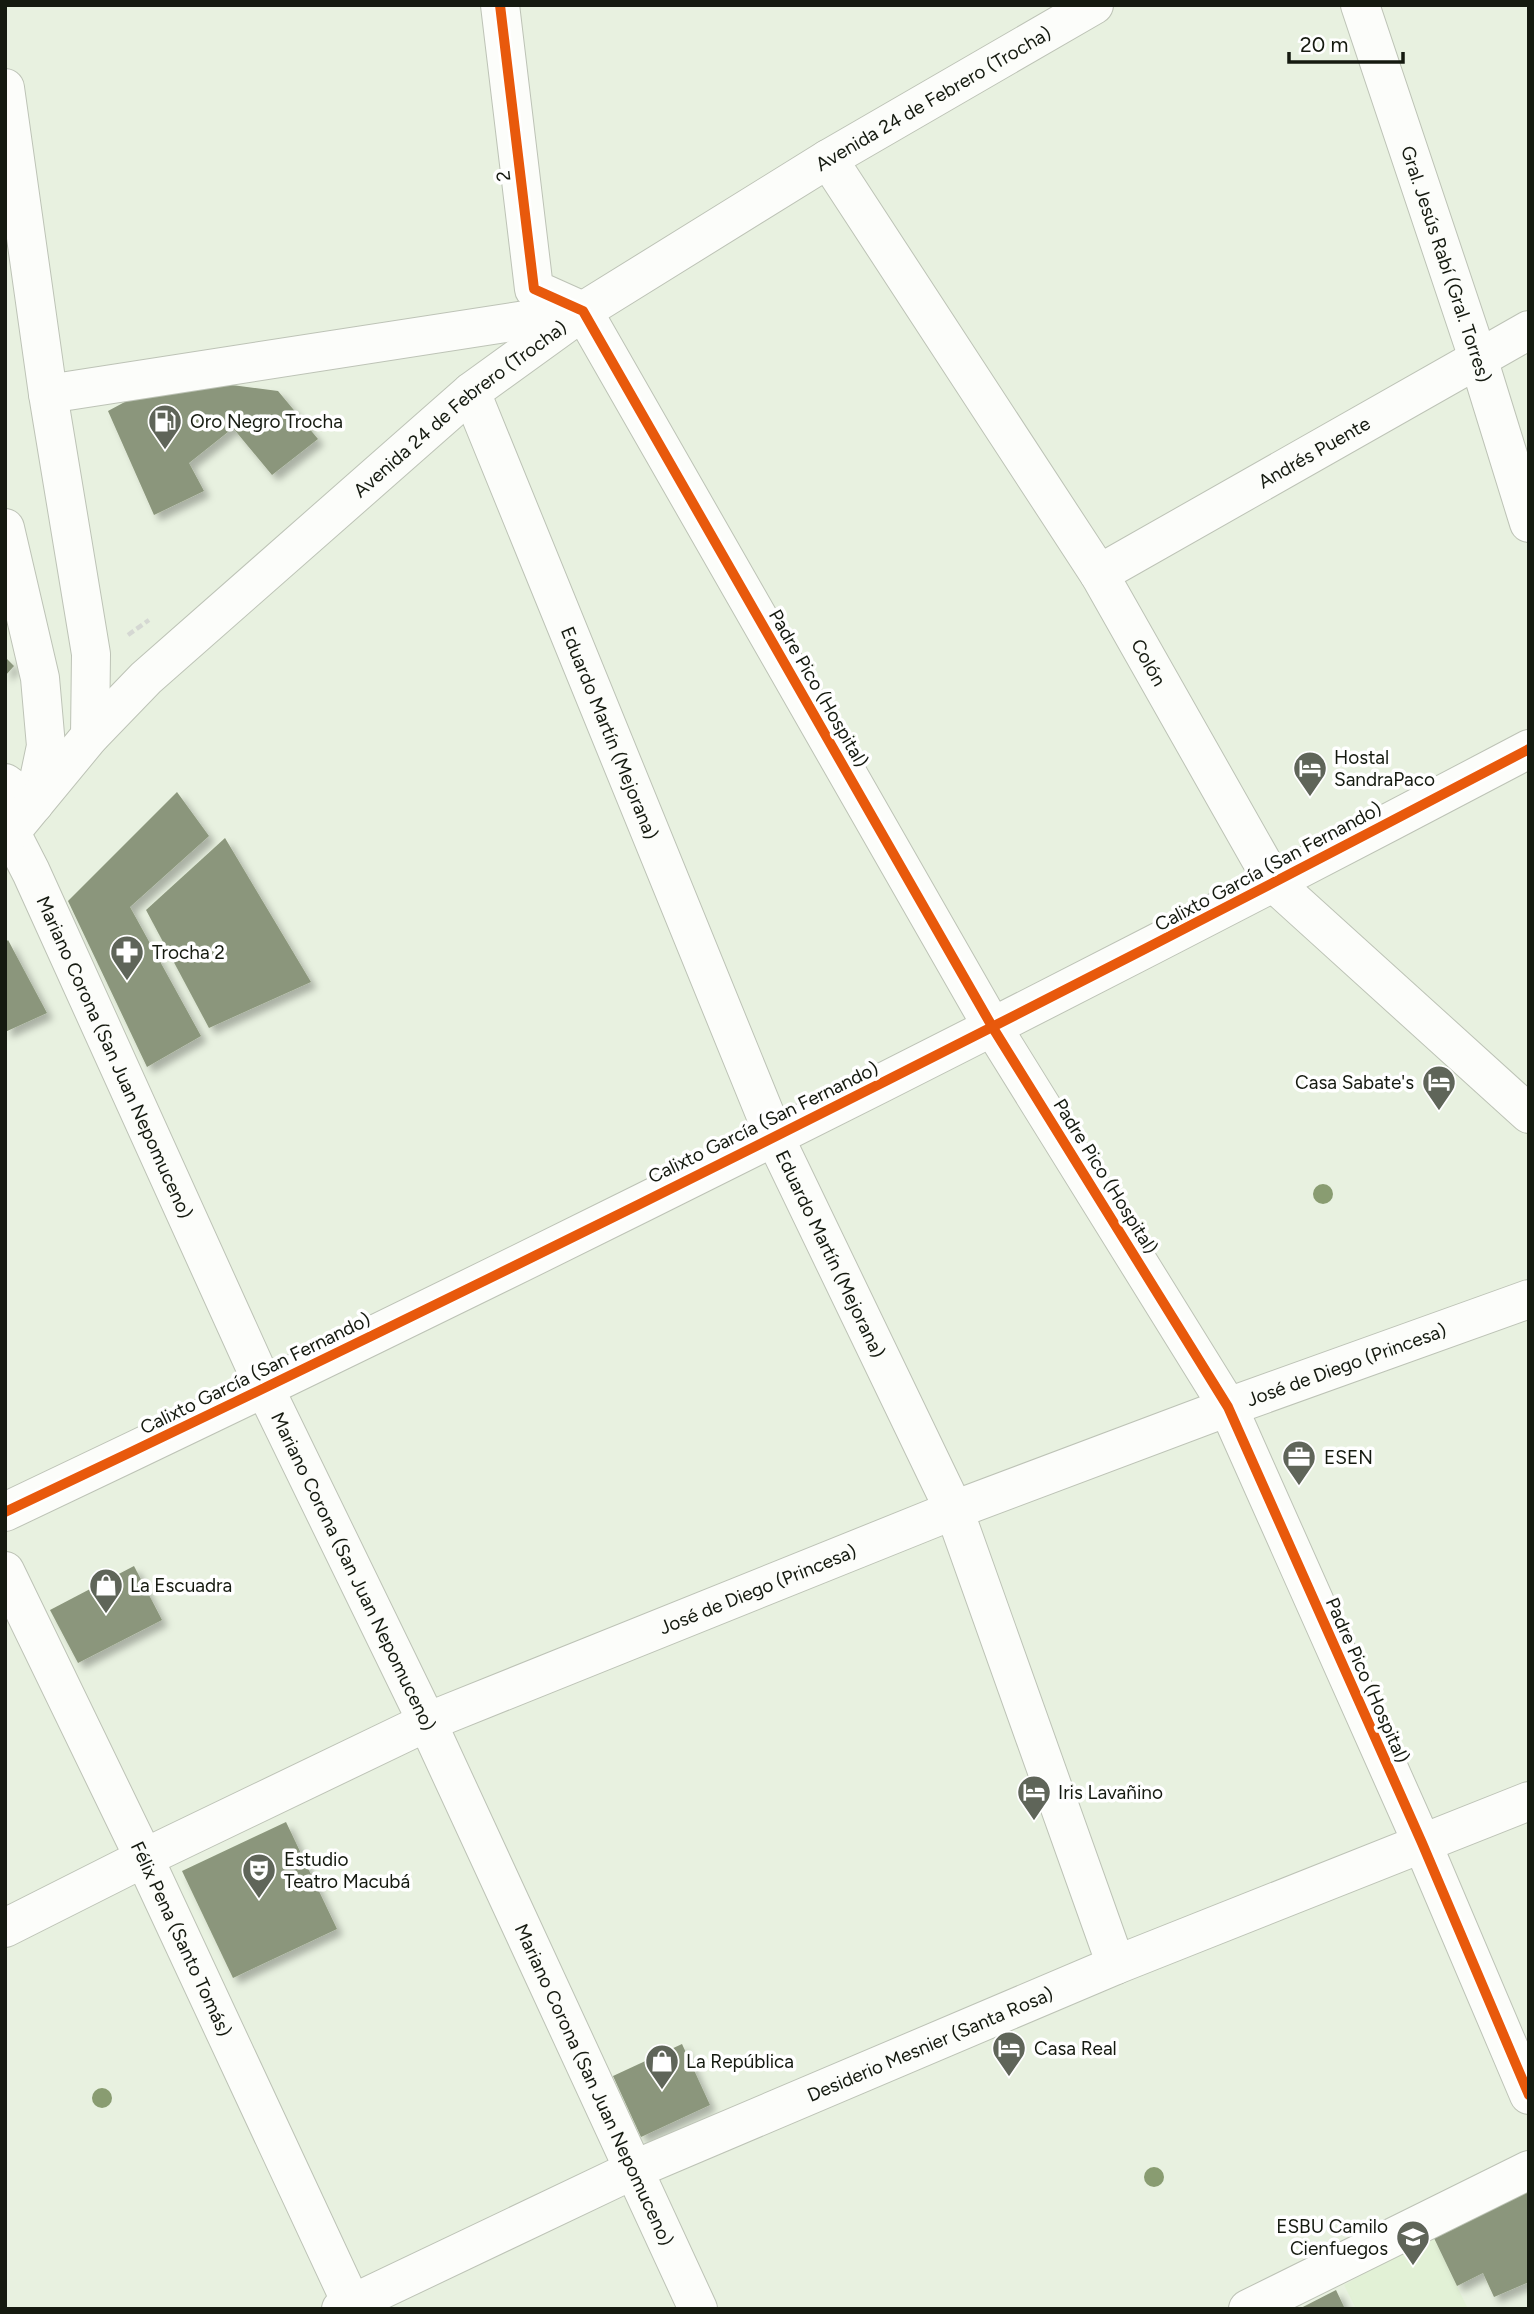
<svg xmlns="http://www.w3.org/2000/svg" width="1534" height="2314" font-family="Figtree,sans-serif">
<style>
.built{fill:#e2f1d6}
.building{fill:#8b967b;filter:url(#shadow)}
.lines{fill:none;stroke-linecap:round;stroke-linejoin:round}
.street-casing{stroke:#bdc3b6;stroke-width:40}
.secondary-casing{stroke:#bdc3b6;stroke-width:40}
.primary-casing{stroke:#bdc3b6;stroke-width:40}
.path{stroke:#d5d8d3;stroke-width:4.5;stroke-dasharray:7 3.5;stroke-linecap:butt}
.street{stroke:#fcfdfa;stroke-width:38}
.secondary{stroke:#fcfdfa;stroke-width:38}
.primary{stroke:#fcfdfa;stroke-width:38}
.cycleway-casing{stroke:#fff;stroke-width:15}
.cycleway{stroke:#e8590c;stroke-width:10}
.tree{fill:#899c71}
.labels{text-anchor:middle;stroke-width:7;stroke-linejoin:round;paint-order:stroke}
.street-label{font-size:19px;fill:#151a10;stroke:#fff}
.poi-label{font-size:19px;fill:#151a10;stroke:#fff;text-anchor:start}
</style>
<defs>
<filter id="shadow"><feDropShadow dx="6" dy="6" stdDeviation="3.5" flood-color="#0004"/></filter>
</defs>
<rect width="100%" height="100%" fill="#e8f1e0"/>
<path class="built" d="M1433,2236L1468,2309H1356L1344,2285Z"/>
<g class="building">
<path d="M194,380L278,391L318,439L272,475L233,428L189,463L204,491L154,515L108,411L149,389Z"/>
<path d="M5,657L14,666L5,676Z"/>
<path d="M177,792L209,836L130,907L201,1036L147,1067L68,901Z"/>
<path d="M225,838L311,982L209,1028L146,910Z"/>
<path d="M8,940L47,1013L5,1032V943Z"/>
<path d="M134,1566L162,1620L78,1663L50,1610Z"/>
<path d="M286,1822L337,1929L233,1978L182,1871Z"/>
<path d="M682,2044L710,2105L641,2137L613,2076Z"/>
<path d="M1529,2189V2282L1494,2297L1483,2273L1457,2286L1433,2236Z"/>
<path d="M1336,2290L1345,2309H1299Z"/>
</g>
<g class="lines">
<g class="street-casing">
<g id="street">
<path d="M500,5L534,289L583,311L993,1028L1228,1407L1422,1843L1529,2095"/>
<path id="s1" d="M1360,5L1478,358L1529,523"/>
<path id="s2" d="M828,159L1099,574L1274,883L1529,1114"/>
<path id="s3" d="M471,392L774,1136L954,1510L1116,1965"/>
<path id="s4" d="M1099,574L1529,330"/>
<path d="M5,783L34,804"/>
<path d="M5,1512C518,1269 1026,1014 1529,749"/>
<path id="s5" d="M5,1928L144,1858L427,1722L954,1510L1228,1407L1529,1299"/>
<path id="s6" d="M341,2309L633,2170L1116,1965L1529,1801"/>
<path d="M1248,2309L1529,2170"/>
</g>
</g>
<g class="secondary-casing">
<g id="secondary">
<path id="s7" d="M11,833L31,872L265,1389L427,1722L698,2309"/>
<path id="s8" d="M5,1571L144,1858L354,2309"/>
</g>
</g>
<g class="primary-casing">
<g id="primary">
<path d="M5,88L48,394L91,654L90,736"/>
<path d="M48,394L577,312"/>
<path d="M5,528L40,678L46,746L35,798"/>
<path id="s9" d="M5,839L90,736L146,678L471,392L583,311L828,159L1094,5"/>
</g>
</g>
<path class="path" d="M128,635L149,620"/>
<use href="#street" class="street"/>
<use href="#secondary" class="secondary"/>
<use href="#primary" class="primary"/>
<g class="cycleway-casing">
<g id="cycleway">
<path d="M500,5L534,289L583,311L993,1028L1228,1407L1422,1843L1529,2095"/>
<path d="M5,1512C518,1269 1026,1014 1529,749"/>
</g>
</g>
<use href="#cycleway" class="cycleway"/>
</g>
<g class="tree">
<circle cx="1323" cy="1194" r="10"/>
<circle cx="102" cy="2098" r="10"/>
<circle cx="1154" cy="2177" r="10"/>
</g>
<defs>
<g id="fuel-pin" transform="scale(1.75)"><path d="M0 17L-7.5 6A9.5 9.5 0 1 1 7.5 6Z" fill="#5f6559" stroke="#fff"/><path d="M-5.5-6h7V0h2V4h1.3V-2.5L3-4.5l.8-.8L6-3V5H2.5V1h-1V6h-7ZM-4.2-4.7v3.2H.2V-4.7Z" fill="#fff"/></g>
<g id="hotel-pin" transform="scale(1.75)"><path d="M0 17L-7.5 6A9.5 9.5 0 1 1 7.5 6Z" fill="#5f6559" stroke="#fff"/><path d="M-6-4.5h1.5V1H6V5H4.5V3h-9V5H-6ZM-4 0a1.8 1.8 0 1 1 3.6 0ZM.5 0V-2.5h3Q6-2.5 6 0Z" fill="#fff"/></g>
<g id="pharmacy-pin" transform="scale(1.75)"><path d="M0 17L-7.5 6A9.5 9.5 0 1 1 7.5 6Z" fill="#5f6559" stroke="#fff"/><path d="M-2-6h4v4h4v4h-4v4h-4v-4h-4v-4h4Z" fill="#fff"/></g>
<g id="office-pin" transform="scale(1.75)"><path d="M0 17L-7.5 6A9.5 9.5 0 1 1 7.5 6Z" fill="#5f6559" stroke="#fff"/><path d="M-6-3h4V-5.5h4V-3h4V5H-6ZM-1-4.5V-3h2v-1.5ZM-6 0V1H6V0Z" fill="#fff"/></g>
<g id="shop-pin" transform="scale(1.75)"><path d="M0 17L-7.5 6A9.5 9.5 0 1 1 7.5 6Z" fill="#5f6559" stroke="#fff"/><path d="M-5-2.5h2.3a2.7 3.5 0 0 1 5.4 0H5L5.5 6h-11ZM-1.5-2.5h3a1.5 2.3 0 0 0-3 0Z" fill="#fff"/></g>
<g id="theatre-pin" transform="scale(1.75)"><path d="M0 17L-7.5 6A9.5 9.5 0 1 1 7.5 6Z" fill="#5f6559" stroke="#fff"/><path d="M-5-5.5Q0-4 5-5.5V0Q5 5 0 6Q-5 5-5 0ZM-3.3-2.5H-1v1.5H-3.3ZM1-2.5H3.3v1.5H1ZM-2.8 1Q0 5.5 2.8 1Z" fill="#fff"/></g>
<g id="school-pin" transform="scale(1.75)"><path d="M0 17L-7.5 6A9.5 9.5 0 1 1 7.5 6Z" fill="#5f6559" stroke="#fff"/><path d="M0-5L7-2L0 1L-7-2ZM-4 1L0 2.5L4 1V4Q0 6-4 4Z" fill="#fff"/></g>
</defs>
<g fill-rule="evenodd">
<use href="#fuel-pin" x="165" y="421"/>
<use href="#hotel-pin" x="1310" y="768"/>
<use href="#pharmacy-pin" x="127" y="952"/>
<use href="#hotel-pin" x="1439" y="1082"/>
<use href="#office-pin" x="1299" y="1457"/>
<use href="#shop-pin" x="106" y="1585"/>
<use href="#hotel-pin" x="1034" y="1792"/>
<use href="#theatre-pin" x="259" y="1870"/>
<use href="#hotel-pin" x="1009" y="2048"/>
<use href="#shop-pin" x="662" y="2061"/>
<use href="#school-pin" x="1413" y="2237"/>
</g>
<g class="labels">
<g class="street-label">
<text dy="7" stroke="none"><textPath href="#s9" startOffset="1195">Avenida 24 de Febrero (Trocha)</textPath></text>
<text transform="translate(503 176) rotate(-97)" y="7">2</text>
<text dy="7" stroke="none"><textPath href="#s1" startOffset="273">Gral. Jesús Rabí (Gral. Torres)</textPath></text>
<text dy="7" stroke="none"><textPath href="#s9" startOffset="628">Avenida 24 de Febrero (Trocha)</textPath></text>
<text dy="7" stroke="none"><textPath href="#s4" startOffset="247">Andrés Puente</textPath></text>
<text dy="7" stroke="none"><textPath href="#s2" startOffset="597">Colón</textPath></text>
<text transform="translate(819 688) rotate(60)" y="7">Padre Pico (Hospital)</text>
<text dy="7" stroke="none"><textPath href="#s3" startOffset="368">Eduardo Martín (Mejorana)</textPath></text>
<text transform="translate(1268 866) rotate(-28)" y="7">Calixto García (San Fernando)</text>
<text dy="7" stroke="none"><textPath href="#s7" startOffset="247">Mariano Corona (San Juan Nepomuceno)</textPath></text>
<text transform="translate(763 1122) rotate(-26)" y="7">Calixto García (San Fernando)</text>
<text transform="translate(1106 1176) rotate(58)" y="7">Padre Pico (Hospital)</text>
<text dy="7" stroke="none"><textPath href="#s3" startOffset="934">Eduardo Martín (Mejorana)</textPath></text>
<text dy="7" stroke="none"><textPath href="#s5" startOffset="1456">José de Diego (Princesa)</textPath></text>
<text transform="translate(255 1373) rotate(-26)" y="7">Calixto García (San Fernando)</text>
<text dy="7" stroke="none"><textPath href="#s7" startOffset="814">Mariano Corona (San Juan Nepomuceno)</textPath></text>
<text dy="7" stroke="none"><textPath href="#s5" startOffset="826">José de Diego (Princesa)</textPath></text>
<text transform="translate(1368 1680) rotate(66)" y="7">Padre Pico (Hospital)</text>
<text dy="7" stroke="none"><textPath href="#s8" startOffset="408">Félix Pena (Santo Tomás)</textPath></text>
<text dy="7" stroke="none"><textPath href="#s6" startOffset="646">Desiderio Mesnier (Santa Rosa)</textPath></text>
<text dy="7" stroke="none"><textPath href="#s7" startOffset="1381">Mariano Corona (San Juan Nepomuceno)</textPath></text>
</g>
<g class="poi-label">
<text x="190" y="428">Oro Negro Trocha</text>
<text x="1334" y="764">Hostal<tspan x="1334" dy="22">SandraPaco</tspan></text>
<text x="152" y="959">Trocha 2</text>
<text x="1414" y="1089" text-anchor="end">Casa Sabate's</text>
<text x="1324" y="1464">ESEN</text>
<text x="130" y="1592">La Escuadra</text>
<text x="1058" y="1799">Iris Lavañino</text>
<text x="284" y="1866">Estudio<tspan x="284" dy="22">Teatro Macubá</tspan></text>
<text x="1034" y="2055">Casa Real</text>
<text x="686" y="2068">La República</text>
<text x="1388" y="2233" text-anchor="end">ESBU Camilo<tspan x="1388" dy="22">Cienfuegos</tspan></text>
</g>
</g>
<rect width="1534" height="2314" fill="none" stroke="#151a10" stroke-width="14"/>
<path d="M1289 52v10h114v-10" fill="none" stroke="#151a10" stroke-width="3.5"/>
<text x="1300" y="52" font-size="21" fill="#151a10" stroke="#ffffff" stroke-width="5" paint-order="stroke">20 m</text>
</svg>
